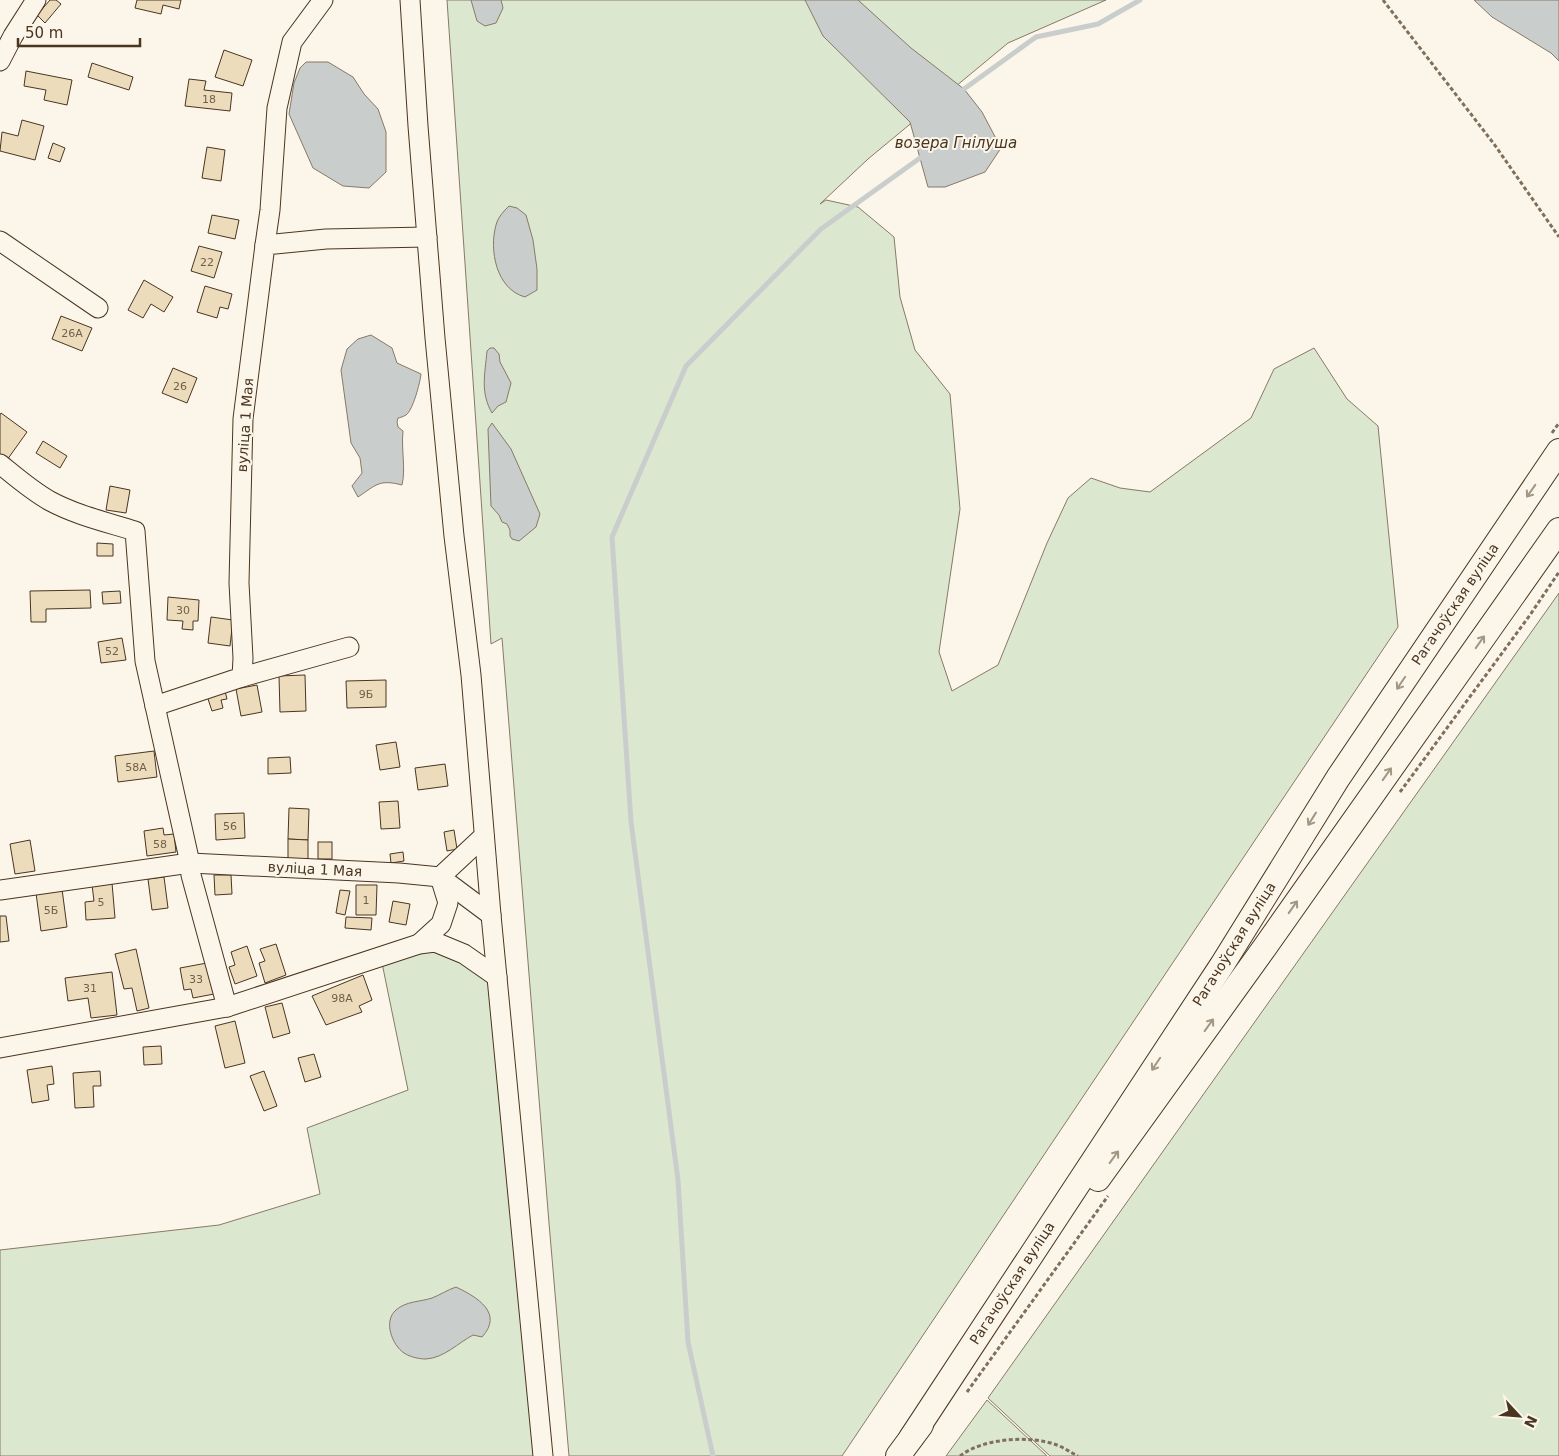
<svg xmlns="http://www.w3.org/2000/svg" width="1559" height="1456" font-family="'DejaVu Sans',sans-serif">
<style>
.green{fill:#dce7d0;stroke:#887966}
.water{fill:#c9cecd;stroke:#887966}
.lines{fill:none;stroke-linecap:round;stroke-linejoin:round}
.stream{stroke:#c9cecd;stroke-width:5}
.building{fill:#ecdcbc;stroke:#4a3520}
.minor-casing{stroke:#4a3520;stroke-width:21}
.major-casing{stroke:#4a3520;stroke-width:26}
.path{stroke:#7f6f5c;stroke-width:3;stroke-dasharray:4 2.5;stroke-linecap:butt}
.minor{stroke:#fbf6e9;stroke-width:19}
.major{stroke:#fbf6e9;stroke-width:24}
.oneway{stroke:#a29684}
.labels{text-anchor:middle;stroke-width:4;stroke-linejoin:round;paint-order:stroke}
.number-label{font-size:11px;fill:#725f47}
.street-label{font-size:14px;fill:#4a3520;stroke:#fbf6e9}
.water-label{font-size:15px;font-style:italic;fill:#4a3520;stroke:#fbf6e9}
</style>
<rect width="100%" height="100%" fill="#fbf6e9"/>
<g class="green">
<path d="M447,0H1106L1008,43L868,159L820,204L826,200L858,207L894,237L900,297L915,350L950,394L960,509L939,652L952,691L998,665L1047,543L1068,498L1091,478L1120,488L1150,492L1251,418L1274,369L1314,348L1347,399L1378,426L1398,627L842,1456H569L549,1223L502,638L491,644Z"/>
<path d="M1559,593V1456H1050L988,1398Z"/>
<path d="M434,952L459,962L489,983L534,1456H0V1250L219,1225L320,1194L307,1128L408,1090L382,963L419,953Z"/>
<path d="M987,1400L1047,1456H946Z"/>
</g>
<g class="water">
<path d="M471,0H501L503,8L496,23L485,26L477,21Z"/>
<path d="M805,0H858L911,48L964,89L982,112L1001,148L985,172L945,187H928L910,122L823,36Z"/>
<path d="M1474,0H1559V61L1551,53L1492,17Z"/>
<path d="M306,62H328L353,77L364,94L378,109L386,132V172L369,188L343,186L313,168L289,114L294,83L300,68Z"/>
<path d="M509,206L517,208L526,215L533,240L537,269V290L525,297C496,289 489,250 496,225C498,217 504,211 509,206Z"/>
<path d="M371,335L392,348L397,363L421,374C420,383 413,410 406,415C404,416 400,418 398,418L397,422L398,427L403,431C401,450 406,468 402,485C379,479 376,485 358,497L352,486L362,473L360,458L351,443L341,370L347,349L358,339Z"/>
<path d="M490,348H494L499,354L500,362L511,383L506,402L498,406L492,413C480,392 485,374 487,351Z"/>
<path d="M492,423L511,449L540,514L536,527L519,541L512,539L510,536V530L507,524L502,522L499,515L491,506L488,429Z"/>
<path d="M456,1287C477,1297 504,1313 482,1337L473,1335C458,1343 444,1358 426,1359C419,1359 410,1357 404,1353C392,1345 383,1321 396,1310C406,1301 420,1302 432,1298C440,1295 447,1290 456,1287Z"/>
</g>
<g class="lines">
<g class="stream">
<path d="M964,89L1036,37L1098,24L1140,0"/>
<path d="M713,1456L688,1342L678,1180L631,822L612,537L686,366L821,229L920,158"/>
</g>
</g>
<g class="building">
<path d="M50,0H56L61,4L45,23L37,15Z"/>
<path d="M137,0H181L179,9L163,5L161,14L135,8Z"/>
<path d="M224,50L252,60L243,86L215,77Z"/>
<path d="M92,63L133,77L129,90L88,77Z"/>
<path d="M26,71L72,80L67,105L44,100L46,90L24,86Z"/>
<path d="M189,79L206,81L204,90L232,93L230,111L185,106Z"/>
<path d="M22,120L44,126L35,160L0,151L2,132L18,136Z"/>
<path d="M53,143L65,148L60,162L48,158Z"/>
<path d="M207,147L225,150L221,181L202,178Z"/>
<path d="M212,215L239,220L235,239L208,233Z"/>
<path d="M199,246L222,252L214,278L191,271Z"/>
<path d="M144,280L173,297L164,312L151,304L143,318L128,310Z"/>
<path d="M205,286L232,294L228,309L220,307L217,318L197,312Z"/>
<path d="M61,316L92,328L82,351L52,339Z"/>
<path d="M173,368L197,378L187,403L162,393Z"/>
<path d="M1,413L27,432L7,460L0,455V415Z"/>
<path d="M43,441L67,456L60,468L36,453Z"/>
<path d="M110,486L130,490L126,513L106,510Z"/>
<path d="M97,543L113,544V556H97Z"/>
<path d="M90,590L91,608L46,609V622H31L30,591Z"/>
<path d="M120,591L121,603L103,604L102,592Z"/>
<path d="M168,597L199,600L198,621H193V630L182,629L183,621L167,620Z"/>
<path d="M211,617L233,620L230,646L208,643Z"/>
<path d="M122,638L126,660L101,663L98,642Z"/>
<path d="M305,675L306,711L280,712L279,676Z"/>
<path d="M386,680V707L347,708L346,681Z"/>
<path d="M257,685L262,712L241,716L236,689Z"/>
<path d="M225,691L227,699L221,700L223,708L212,711L207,696Z"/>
<path d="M396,742L400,767L380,770L376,745Z"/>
<path d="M154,751L157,777L118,782L115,756Z"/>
<path d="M290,757L291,773L268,774V758Z"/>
<path d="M445,764L448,786L418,790L415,768Z"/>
<path d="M398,801L400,828L381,829L379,802Z"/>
<path d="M289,808L309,809L308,840L288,839Z"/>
<path d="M244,813L245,838L216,840L215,814Z"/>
<path d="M163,828L164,835L174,834L176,852L147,856L144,831Z"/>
<path d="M454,830L457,849L447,851L444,832Z"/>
<path d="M288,839L308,840V859H288Z"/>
<path d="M30,840L35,871L15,874L10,844Z"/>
<rect x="318" y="842" width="14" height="17"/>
<path d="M403,852L404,861L391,863L390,854Z"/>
<path d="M214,875H231L232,894L215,895Z"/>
<path d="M164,877L168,908L152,910L148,879Z"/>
<path d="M112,883L115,918L86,920L85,902L94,901L92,885Z"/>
<path d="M356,885H377L376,915H356Z"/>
<path d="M62,889L67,927L41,931L36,893Z"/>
<path d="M340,890L350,891L345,915L336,913Z"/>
<path d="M393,901L410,904L406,925L389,922Z"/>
<path d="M0,916H6L9,941L0,942Z"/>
<path d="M346,917L372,918L371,930L345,928Z"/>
<path d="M276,944L286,975L265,983L259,963L265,961L260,949Z"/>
<path d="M247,946L257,976L235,984L229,967L235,965L231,952Z"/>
<path d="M136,949L149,1008L137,1011L132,988L124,989L115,954Z"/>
<path d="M207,963L214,994L193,998L191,989L184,990L180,968Z"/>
<path d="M112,972L117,1015L91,1018L88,998L68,1001L65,978Z"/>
<path d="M363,975L372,1000L359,1006L362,1012L326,1025L312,996Z"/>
<path d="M282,1003L290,1033L273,1038L265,1007Z"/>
<path d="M235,1021L245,1063L225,1068L215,1026Z"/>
<path d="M161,1046L162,1064L144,1065L143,1047Z"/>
<path d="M314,1054L321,1077L305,1082L298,1058Z"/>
<path d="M52,1066L54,1084L47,1085L49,1100L32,1103L27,1070Z"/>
<path d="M100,1071L101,1086H93L94,1107L75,1108L73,1073Z"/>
<path d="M264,1071L277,1106L264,1111L250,1076Z"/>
</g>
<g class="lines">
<g class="minor-casing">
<g id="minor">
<path d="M410,0L418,126L435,338L454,536L471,675L491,915L543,1456"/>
<path d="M0,61L13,36L36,0"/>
<path d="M0,241L98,308"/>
<path d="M265,245L270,210L277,108L292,42L323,0"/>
<path d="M0,464C16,477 32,491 50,501C76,515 106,522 135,531L145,661L190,863L191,875L227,1007"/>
<path d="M242,677L349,647"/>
<path d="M155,706L242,677L243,658L239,583L243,419L265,245L326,239L427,237"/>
<path d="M0,890L190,863L399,873L440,877L491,915"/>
<path d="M419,944L441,924L448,903L440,877L484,836"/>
<path d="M0,1048L227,1007L419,944L435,942L464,954L497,977"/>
</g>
</g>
<g class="major-casing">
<g id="major">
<path d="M1098,1179L1265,947L1559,530"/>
<path d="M911,1438L1222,965L1338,778L1559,451"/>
<path d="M898,1456L921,1425"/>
</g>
</g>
<g class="path">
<path d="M1383,0L1494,144L1559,237"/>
<path d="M1552,433L1559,423"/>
<path d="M1400,792L1530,615L1559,572"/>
<path d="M967,1392L1108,1196"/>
<path d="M960,1456C983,1438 1030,1435 1057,1445C1065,1448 1071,1453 1078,1456"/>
</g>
<use href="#minor" class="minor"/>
<use href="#major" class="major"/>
</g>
<defs><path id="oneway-shaft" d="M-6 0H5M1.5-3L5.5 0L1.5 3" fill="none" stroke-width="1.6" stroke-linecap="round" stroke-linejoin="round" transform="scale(1.25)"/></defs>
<g class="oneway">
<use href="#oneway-shaft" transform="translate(1531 491) rotate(125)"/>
<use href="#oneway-shaft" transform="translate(1480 642) rotate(-55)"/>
<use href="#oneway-shaft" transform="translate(1401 683) rotate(124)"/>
<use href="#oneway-shaft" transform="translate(1387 774) rotate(-55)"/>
<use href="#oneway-shaft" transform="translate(1312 819) rotate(122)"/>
<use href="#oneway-shaft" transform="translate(1293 907) rotate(-55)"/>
<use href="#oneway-shaft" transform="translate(1209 1025) rotate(-54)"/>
<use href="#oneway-shaft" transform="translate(1156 1064) rotate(124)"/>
<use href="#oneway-shaft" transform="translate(1114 1157) rotate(-54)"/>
</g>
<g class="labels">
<g class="number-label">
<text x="209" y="103">18</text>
<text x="207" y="266">22</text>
<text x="72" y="337">26А</text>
<text x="180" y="390">26</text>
<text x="183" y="614">30</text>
<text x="112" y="655">52</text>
<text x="366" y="698">9Б</text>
<text x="136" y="771">58А</text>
<text x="230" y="830">56</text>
<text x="160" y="848">58</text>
<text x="366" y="904">1</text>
<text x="101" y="906">5</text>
<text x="51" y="914">5Б</text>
<text x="196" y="983">33</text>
<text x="90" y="992">31</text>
<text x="342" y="1002">98А</text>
</g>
<g class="street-label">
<text transform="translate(245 425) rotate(-86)" y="5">вуліца 1 Мая</text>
<text transform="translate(1455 604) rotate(-56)" y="5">Рагачоўская вуліца</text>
<text transform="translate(315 869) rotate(3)" y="5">вуліца 1 Мая</text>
<text transform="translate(1234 944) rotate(-58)" y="5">Рагачоўская вуліца</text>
<text transform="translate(1012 1283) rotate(-57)" y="5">Рагачоўская вуліца</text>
</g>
<g class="water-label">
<text x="956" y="148">возера Гнілуша</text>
</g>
</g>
<g transform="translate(1519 1416) rotate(116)" stroke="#fbf6e9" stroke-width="4" paint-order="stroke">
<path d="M0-4L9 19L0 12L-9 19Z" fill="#4a3520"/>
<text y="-8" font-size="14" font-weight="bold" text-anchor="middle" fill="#4a3520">N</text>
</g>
<path d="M18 38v8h122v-8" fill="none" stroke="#4a3520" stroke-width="2.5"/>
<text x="25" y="38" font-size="15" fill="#4a3520" stroke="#fbf6e9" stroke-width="4" paint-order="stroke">50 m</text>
</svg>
